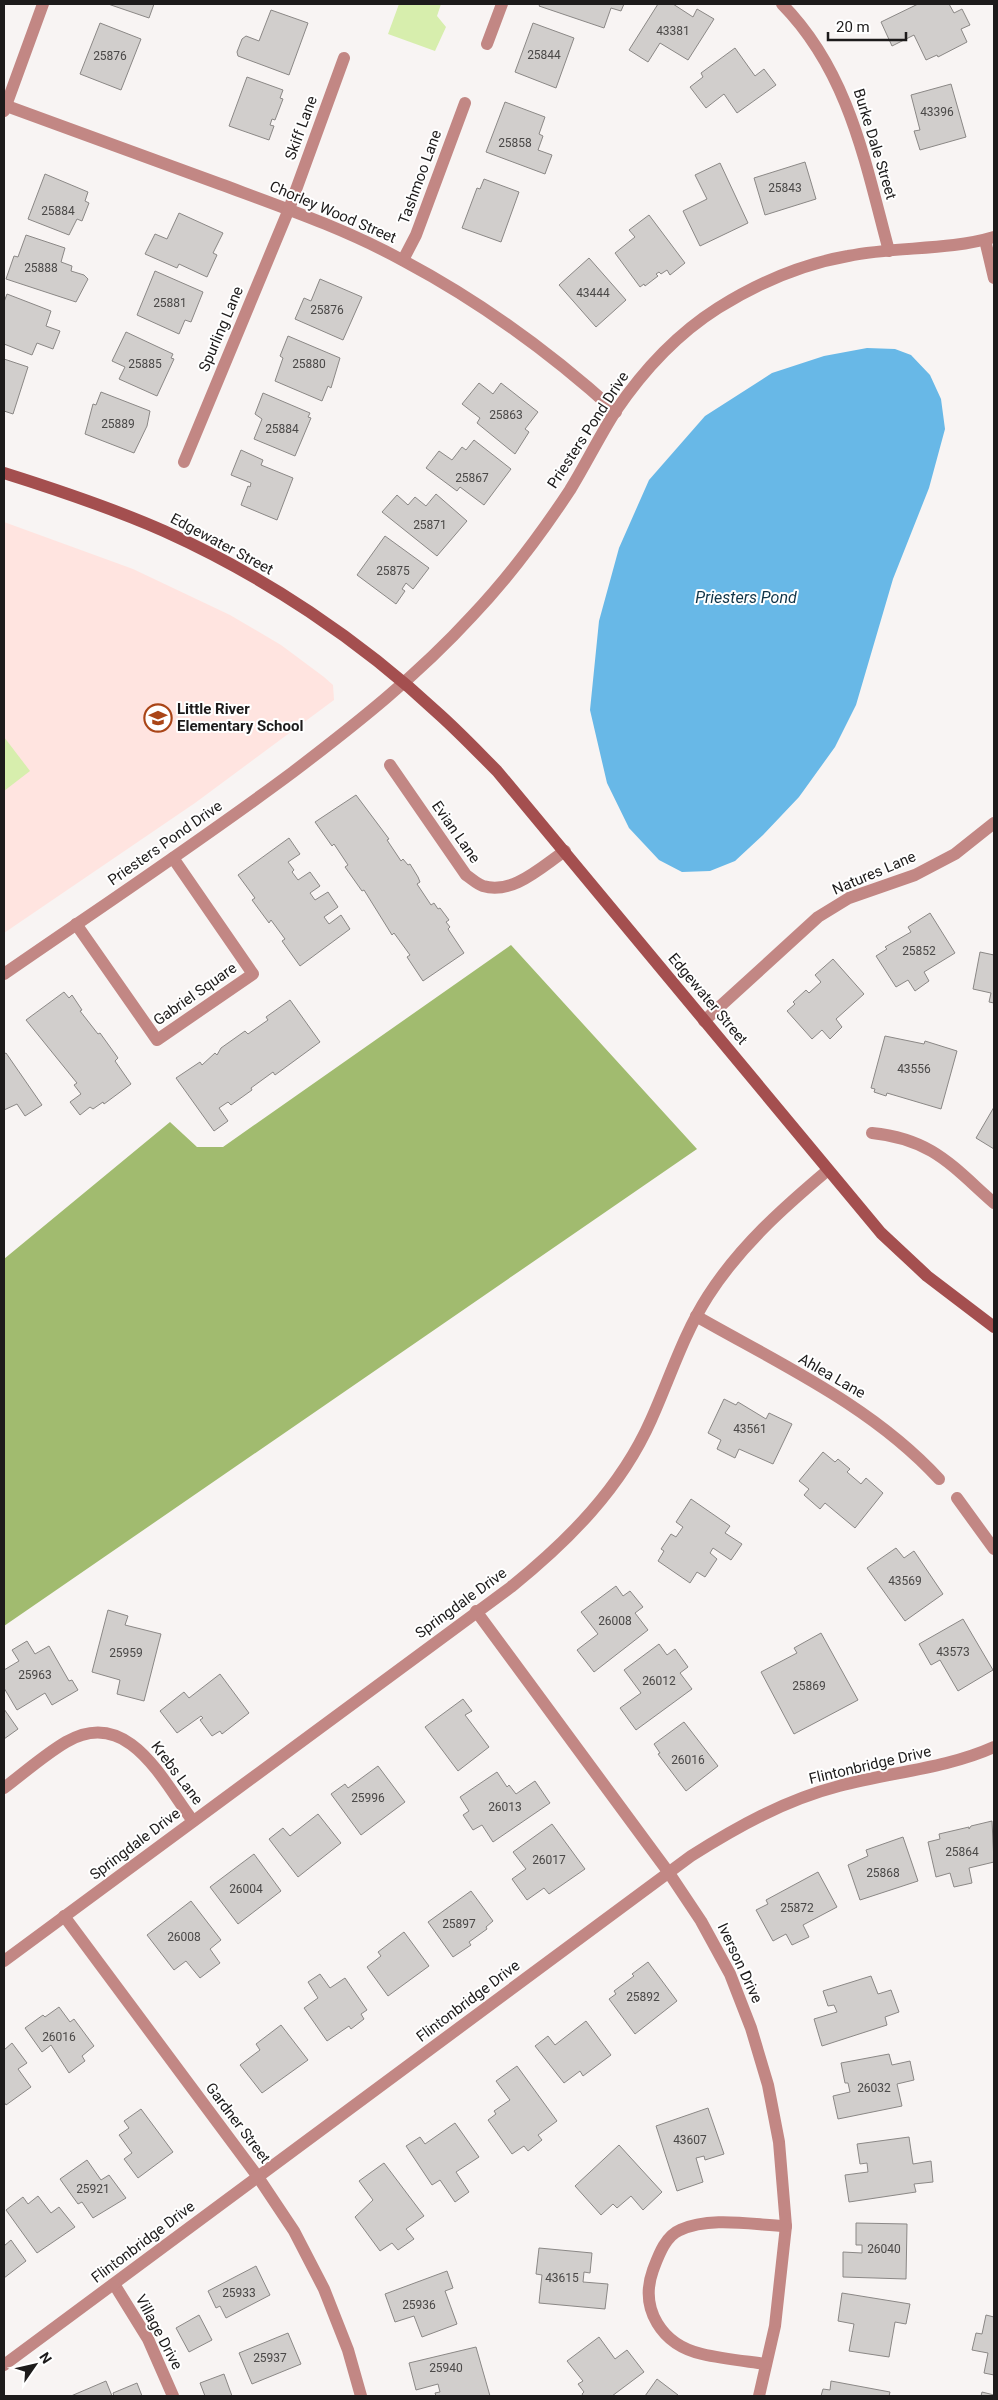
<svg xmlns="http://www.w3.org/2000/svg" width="998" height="2400" font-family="Roboto,sans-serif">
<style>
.education{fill:#ffe4e0}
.green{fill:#d7eead}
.forest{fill:#a1bb6f}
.water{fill:#68b8e7}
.building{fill:#d1cecc;stroke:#8b8886}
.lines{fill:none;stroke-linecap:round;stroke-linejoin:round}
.street{stroke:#c28784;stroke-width:12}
.secondary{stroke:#a44f4f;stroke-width:12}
.labels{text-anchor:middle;stroke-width:4;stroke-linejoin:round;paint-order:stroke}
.number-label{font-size:12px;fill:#4a4847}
.street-label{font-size:15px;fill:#1d1b1b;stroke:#fff}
.poi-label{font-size:15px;font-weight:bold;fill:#1d1b1b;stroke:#fff;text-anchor:start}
.water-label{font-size:16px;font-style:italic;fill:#103448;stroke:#fff}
</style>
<rect width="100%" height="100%" fill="#f8f4f3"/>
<path class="education" d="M4,522L133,569L230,615L281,645L324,677L333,685L334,700L195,803L4,933Z"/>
<g class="green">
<path d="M399,4H441L437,16L446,27L435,51L388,34Z"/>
<path d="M4,737L30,771L4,791Z"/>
</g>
<path class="forest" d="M511,945L697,1149L4,1626V1259L170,1122L197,1147H223Z"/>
<path class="water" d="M867,348L895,349L911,355L930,375L941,399L945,429L929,488L893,579L856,705L835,747L799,797L763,835L735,861L710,871L682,872L659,860L629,828L607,783L590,710L599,621L619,548L649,480L705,416L772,373L824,356Z"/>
<g class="building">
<path d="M108,4H154L149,18Z"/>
<path d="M540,4H624L621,11L611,8L604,28L539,6Z"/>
<path d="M658,4H673L693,17L697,9L714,19L688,60L660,43L648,62L629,50Z"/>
<path d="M918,4H949L954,13L962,9L970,25L961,29L967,42L938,57L937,55L926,60L914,35L892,46L881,22Z"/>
<path d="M271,10L308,23L289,75L238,56L237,52L242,39L246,36L259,41Z"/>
<path d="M100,23L141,39L121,90L80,74Z"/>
<path d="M533,23L574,38L556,88L515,72Z"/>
<path d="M735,48L755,76L764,69L776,85L737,113L724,94L706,108L690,87L703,77L701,73Z"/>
<path d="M247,77L283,90L280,98L283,99L275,120L272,119L270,125L274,126L269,140L229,126Z"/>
<path d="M951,84L966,137L920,150L914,131L920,130L911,95Z"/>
<path d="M505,102L545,117L539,134L543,136L538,150L552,155L545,174L486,152Z"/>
<path d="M805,162L816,199L765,215L754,178Z"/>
<path d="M720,163L748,223L700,246L683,211L707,199L695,175Z"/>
<path d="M45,174L88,192L85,201L89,203L82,221L77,219L69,235L28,219Z"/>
<path d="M484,179L519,192L501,242L462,228L477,188L480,189Z"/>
<path d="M179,213L223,233L213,253L217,255L207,277L179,264L177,268L145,254L155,234L167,239Z"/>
<path d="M649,215L685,263L670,275L667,270L661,274L659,272L656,274L658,276L645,286L644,284L640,287L615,253L635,237L629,230Z"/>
<path d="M26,235L65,248L61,262L72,266L71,271L84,275L88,279L76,302L6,279L14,256L18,257Z"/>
<path d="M589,258L626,300L596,327L559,285Z"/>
<path d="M155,271L203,292L191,322L185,320L179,334L137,315Z"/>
<path d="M320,279L362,297L343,340L295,319L304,298L311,301Z"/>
<path d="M7,294L51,311L46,326L60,331L53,349L37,343L32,355L4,344V302Z"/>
<path d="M126,332L173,354L171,358L174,359L157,396L119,379L125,367L112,361Z"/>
<path d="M288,336L340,358L331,388L328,386L322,401L275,381L283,358L280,356Z"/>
<path d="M4,359L28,367L13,414L4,411Z"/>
<path d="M479,383L493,394L501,383L538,412L525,429L529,432L515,454L477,423L480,418L462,404Z"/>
<path d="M101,392L150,411L147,426L134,453L85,434L93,404L96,405Z"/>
<path d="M263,393L310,413L308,417L311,418L295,456L254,439L262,419L255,414Z"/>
<path d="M474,440L511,469L484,505L460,487L457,491L426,468L439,451L452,460L462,447L466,450Z"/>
<path d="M241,450L263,460L261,465L293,478L277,520L241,505L248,486L250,487L251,483L231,475Z"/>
<path d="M436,494L467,521L437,556L382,512L397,495L408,505L415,497L426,506Z"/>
<path d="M385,536L429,568L413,589L406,583L402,589L405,591L396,604L357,575Z"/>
<path d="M356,795L389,839L387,840L401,861L403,859L408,865L410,864L418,877L420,882L417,884L431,905L434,903L438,909L440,908L449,920L446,922L450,927L448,929L464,953L423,981L407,957L410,955L394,933L392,935L364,890L362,891L345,867L348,865L334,844L332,846L315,822Z"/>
<path d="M289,838L300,854L288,862L294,870L292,872L298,880L310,872L320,886L310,893L315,900L328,892L338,907L324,917L329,924L341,915L350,929L300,966L282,941L285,939L271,920L269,923L252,900L255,898L238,875Z"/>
<path d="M930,913L955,953L924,972L929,981L915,991L908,980L896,987L876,956L887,949L885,947L911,932L908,927Z"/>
<path d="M980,952L994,955V1003L989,1002L991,993L973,989Z"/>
<path d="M833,959L864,994L836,1019L842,1027L830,1039L822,1030L812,1039L787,1011L795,1004L793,1002L806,990L809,993L821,982L815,975Z"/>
<path d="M64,992L69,998L72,995L82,1010L80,1011L98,1034L100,1033L118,1058L115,1061L131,1084L104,1104L103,1102L93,1109L90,1107L80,1115L70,1102L81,1094L74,1085L77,1083L26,1020Z"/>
<path d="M290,1000L320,1042L275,1075L273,1072L251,1088L252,1090L231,1105L228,1102L219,1108L228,1121L214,1131L176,1078L200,1062L202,1065L215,1053L217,1055L221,1048L245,1031L248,1034L268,1020L266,1017Z"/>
<path d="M885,1036L924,1044L925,1041L957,1051L941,1109L887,1093L886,1096L874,1092L875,1089L871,1088Z"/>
<path d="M6,1053L42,1105L25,1116L17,1104L4,1110V1054Z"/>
<path d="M994,1107V1149L976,1138Z"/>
<path d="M724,1399L736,1405L738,1402L766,1419L769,1413L792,1424L773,1464L739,1449L735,1458L717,1449L721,1440L708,1433Z"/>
<path d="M823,1452L835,1462L838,1459L850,1469L847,1472L861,1484L866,1478L883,1493L855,1528L825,1503L820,1509L804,1495L809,1489L799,1481Z"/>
<path d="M691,1499L730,1526L725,1533L742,1544L731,1560L713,1548L710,1553L717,1559L705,1577L697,1572L690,1583L658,1561L664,1551L661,1549L671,1534L676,1537L683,1527L676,1522Z"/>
<path d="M896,1548L904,1558L914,1551L943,1594L905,1621L867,1568Z"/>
<path d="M616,1586L623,1596L630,1591L643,1607L635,1613L648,1630L594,1672L577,1650L598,1634L581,1612Z"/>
<path d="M108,1610L128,1616L125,1625L161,1634L144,1701L117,1694L120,1680L92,1672Z"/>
<path d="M963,1619L993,1670L958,1691L940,1660L931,1665L919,1644Z"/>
<path d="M821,1633L858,1700L794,1734L761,1672L797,1653L794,1648Z"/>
<path d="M27,1641L35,1654L49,1646L69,1681L72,1680L78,1690L52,1705L45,1693L17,1710L4,1688V1670L19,1661L12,1650Z"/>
<path d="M659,1644L667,1655L675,1649L688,1667L680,1673L692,1689L636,1730L620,1708L641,1693L624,1670Z"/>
<path d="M220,1674L249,1713L222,1734L220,1731L212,1736L200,1720L203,1718L201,1716L177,1733L160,1711L184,1692L189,1698Z"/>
<path d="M463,1699L472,1711L465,1715L489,1747L458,1771L425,1727Z"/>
<path d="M4,1709L18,1729L4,1739Z"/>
<path d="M684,1722L718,1766L686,1791L658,1754L660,1753L654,1744Z"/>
<path d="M378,1766L405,1802L361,1835L331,1794L345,1784L348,1788Z"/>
<path d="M497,1772L507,1787L509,1785L516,1794L535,1781L550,1803L493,1842L482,1825L473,1830L463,1815L469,1811L460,1797Z"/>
<path d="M318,1814L341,1843L298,1877L269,1839L283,1828L290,1836Z"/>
<path d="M992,1821L994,1862L969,1868L972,1883L954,1887L950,1873L936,1877L928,1842L940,1839L939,1834L969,1827V1829L971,1826Z"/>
<path d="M552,1824L585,1869L549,1894L544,1888L527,1900L512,1879L526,1869L513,1852Z"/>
<path d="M903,1837L918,1881L860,1900L848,1865L868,1856L866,1850Z"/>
<path d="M254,1854L281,1891L238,1924L210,1887Z"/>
<path d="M818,1872L837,1907L803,1925L809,1937L792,1945L786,1934L773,1941L756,1910L768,1904L766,1900Z"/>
<path d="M471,1891L493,1921L486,1927L487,1929L469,1942L471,1945L453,1957L428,1922Z"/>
<path d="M191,1901L221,1940L210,1949L220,1963L200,1978L186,1961L174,1970L147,1935Z"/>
<path d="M404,1932L429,1966L388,1996L367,1967L381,1956L378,1952Z"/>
<path d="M648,1962L677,2001L635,2034L609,1999L616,1994L614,1991L634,1976L632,1974Z"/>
<path d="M320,1974L330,1988L345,1978L367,2010L361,2014L364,2019L351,2029L349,2026L327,2041L304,2008L318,1998L308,1982Z"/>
<path d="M871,1976L878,1994L891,1990L899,2012L885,2017L887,2025L822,2046L814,2019L837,2012L834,2005L828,2006L823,1991Z"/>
<path d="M59,2007L70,2022L74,2019L94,2046L82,2056L85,2061L69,2073L51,2045L42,2052L25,2028L43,2015L45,2017Z"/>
<path d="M586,2021L611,2055L583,2076L580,2071L564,2083L535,2046L548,2036L555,2045Z"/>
<path d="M281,2025L308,2060L262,2093L240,2065L260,2050L256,2044Z"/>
<path d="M12,2043L27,2063L18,2069L31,2087L6,2105L4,2102V2050Z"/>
<path d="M889,2054L892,2065L910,2061L914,2080L897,2084L902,2106L838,2119L833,2096L850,2092L848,2083H845L841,2063Z"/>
<path d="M517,2066L557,2121L538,2135L542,2140L528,2151L524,2146L512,2154L488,2120L496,2114L494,2111L510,2100L496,2081Z"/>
<path d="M708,2108L724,2154L705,2160L704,2156L696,2158L703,2182L677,2191L656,2126Z"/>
<path d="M141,2109L173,2152L138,2178L124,2159L132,2153L119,2135L129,2128L124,2121Z"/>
<path d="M455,2123L479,2157L456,2172L469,2192L455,2202L440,2180L432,2185L406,2146L420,2137L425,2144Z"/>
<path d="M909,2137L913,2164L931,2161L933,2182L914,2184L916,2192L849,2202L845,2175L868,2172L867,2163L860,2164L857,2144Z"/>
<path d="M619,2145L662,2192L643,2210L631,2196L617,2208L613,2204L601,2215L575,2186Z"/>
<path d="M87,2160L101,2180L109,2175L126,2198L93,2218L82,2202L78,2204L60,2179Z"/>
<path d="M384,2163L424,2216L406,2229L414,2239L398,2250L392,2243L380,2251L355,2217L373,2200L359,2181Z"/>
<path d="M38,2196L51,2213L59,2207L75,2227L37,2253L6,2210L23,2197L28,2204Z"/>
<path d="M856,2223L907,2224L906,2279L843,2277V2252L862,2253V2245H856Z"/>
<path d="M11,2240L26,2261L4,2278V2246Z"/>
<path d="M539,2248L592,2253L590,2273L584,2272L583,2282L608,2284L605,2309L539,2303L542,2275L536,2274Z"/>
<path d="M256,2266L270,2295L226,2318L220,2306L216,2308L208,2291Z"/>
<path d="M447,2271L453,2288L445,2291L457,2324L422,2337L414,2316L395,2322L385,2294Z"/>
<path d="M842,2293L910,2304L906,2324L895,2322L889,2357L849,2351L854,2324L838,2321Z"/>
<path d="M199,2315L212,2340L189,2352L176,2328Z"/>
<path d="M986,2315L994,2317V2375L984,2373L988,2353L972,2350L976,2333L982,2334Z"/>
<path d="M288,2333L301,2364L252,2384L239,2353Z"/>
<path d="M599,2337L615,2359L627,2350L644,2372L612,2396H583L582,2394L584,2392L578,2384L583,2381L567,2361Z"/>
<path d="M476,2347L490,2396H436L435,2393L440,2392L438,2384L416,2390L409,2363Z"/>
<path d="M224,2374L232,2396H205L200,2383Z"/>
<path d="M657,2379L678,2395L677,2396H645Z"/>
<path d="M106,2381L112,2396H71Z"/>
<path d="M831,2381L890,2392L889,2396H821L823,2389L830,2390Z"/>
<path d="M137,2383L142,2396H114L113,2393Z"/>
<path d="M982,2392L994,2395V2396H981Z"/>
</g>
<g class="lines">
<g class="street">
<path d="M782,4C849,72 865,162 889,251"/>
<path d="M487,44L502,4"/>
<path d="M4,105C76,131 148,158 220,184C282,207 346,229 404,261C481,302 551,353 616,412"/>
<path d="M4,111L43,4"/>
<path d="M985,240L994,278"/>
<path d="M403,260L416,235L465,103"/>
<path d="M184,462L289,209L344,58"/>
<path d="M390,765L466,875C472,879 477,884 483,886C513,895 541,867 565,851"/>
<path d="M76,924L157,1040L253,974L173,858"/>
<path d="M4,974C101,907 199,842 293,772C356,724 418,675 472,616C508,578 541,534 570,490C586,464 599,437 615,412C642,372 677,334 718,308C758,283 802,264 848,256C897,246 947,251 994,237"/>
<path d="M704,1021L818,917L849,898L915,875L955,854L994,823"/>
<path d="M872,1133C932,1139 952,1166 994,1203"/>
<path d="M696,1316C780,1364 872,1406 939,1479"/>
<path d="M957,1498L994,1549"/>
<path d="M476,1611L669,1873L701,1921L730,1974L751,2028L768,2085L779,2142L786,2226L775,2326L759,2396"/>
<path d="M4,1788C24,1773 44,1755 66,1742C128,1706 162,1780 193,1821"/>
<path d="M64,1916L258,2177L294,2231L324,2289L348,2350L361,2396"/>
<path d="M4,1961L511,1587C568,1541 621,1488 651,1420C670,1378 683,1335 708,1296C740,1246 783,1208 828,1170"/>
<path d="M114,2284L148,2339L173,2396"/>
<path d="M766,2364C745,2361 723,2359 702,2354C662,2345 639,2309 653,2270C658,2257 665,2236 680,2230C711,2216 753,2225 786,2226"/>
<path d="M4,2365L691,1856C737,1827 785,1800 839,1786C890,1772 945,1769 994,1747"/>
</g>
<path class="secondary" d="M4,473C58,490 112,508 164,531C264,576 360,640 440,715C460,733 478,752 497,771L881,1233L927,1276L994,1327"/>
</g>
<defs>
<g id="school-ring" transform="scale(1.4375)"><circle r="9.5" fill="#fff" stroke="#aa4517" stroke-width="1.5"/><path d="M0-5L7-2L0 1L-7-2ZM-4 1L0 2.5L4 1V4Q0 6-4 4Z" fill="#aa4517"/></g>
</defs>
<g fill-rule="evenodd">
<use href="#school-ring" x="158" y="718"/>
</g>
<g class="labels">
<g class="number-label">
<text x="673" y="35">43381</text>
<text x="544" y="59">25844</text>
<text x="110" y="60">25876</text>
<text x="937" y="116">43396</text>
<text x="515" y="147">25858</text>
<text x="785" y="192">25843</text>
<text x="58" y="215">25884</text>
<text x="41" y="272">25888</text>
<text x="593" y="297">43444</text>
<text x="170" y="307">25881</text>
<text x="327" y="314">25876</text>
<text x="145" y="368">25885</text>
<text x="309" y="368">25880</text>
<text x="506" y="419">25863</text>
<text x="118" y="428">25889</text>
<text x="282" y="433">25884</text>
<text x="472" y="482">25867</text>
<text x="430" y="529">25871</text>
<text x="393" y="575">25875</text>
<text x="919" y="955">25852</text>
<text x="914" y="1073">43556</text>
<text x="750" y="1433">43561</text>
<text x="905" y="1585">43569</text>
<text x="615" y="1625">26008</text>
<text x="953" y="1656">43573</text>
<text x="126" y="1657">25959</text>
<text x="35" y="1679">25963</text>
<text x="659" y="1685">26012</text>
<text x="809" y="1690">25869</text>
<text x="688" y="1764">26016</text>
<text x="368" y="1802">25996</text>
<text x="505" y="1811">26013</text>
<text x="962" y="1856">25864</text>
<text x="549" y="1864">26017</text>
<text x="883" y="1877">25868</text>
<text x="246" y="1893">26004</text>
<text x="797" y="1912">25872</text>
<text x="459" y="1928">25897</text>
<text x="184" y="1941">26008</text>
<text x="643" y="2001">25892</text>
<text x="59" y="2041">26016</text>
<text x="874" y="2092">26032</text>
<text x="690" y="2144">43607</text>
<text x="93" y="2193">25921</text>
<text x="884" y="2253">26040</text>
<text x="562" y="2282">43615</text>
<text x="239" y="2297">25933</text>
<text x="419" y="2309">25936</text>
<text x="270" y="2362">25937</text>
<text x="446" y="2372">25940</text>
</g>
<g class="street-label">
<text transform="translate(301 128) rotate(-70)" y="5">Skiff Lane</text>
<text transform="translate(875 144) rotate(73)" y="5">Burke Dale Street</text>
<text transform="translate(420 177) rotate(-70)" y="5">Tashmoo Lane</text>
<text transform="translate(333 212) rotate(23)" y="5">Chorley Wood Street</text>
<text transform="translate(221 329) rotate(-67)" y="5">Spurling Lane</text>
<text transform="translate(588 430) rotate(-57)" y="5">Priesters Pond Drive</text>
<text transform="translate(222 544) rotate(28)" y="5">Edgewater Street</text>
<text transform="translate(456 832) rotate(55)" y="5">Evian Lane</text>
<text transform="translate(165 843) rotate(-35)" y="5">Priesters Pond Drive</text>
<text transform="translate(874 873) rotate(-23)" y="5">Natures Lane</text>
<text transform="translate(195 994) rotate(-35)" y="5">Gabriel Square</text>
<text transform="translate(708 999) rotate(50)" y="5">Edgewater Street</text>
<text transform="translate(832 1376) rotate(30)" y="5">Ahlea Lane</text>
<text transform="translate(461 1603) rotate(-36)" y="5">Springdale Drive</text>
<text transform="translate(870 1765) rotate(-13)" y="5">Flintonbridge Drive</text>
<text transform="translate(177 1773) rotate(53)" y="5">Krebs Lane</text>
<text transform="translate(135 1844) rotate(-37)" y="5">Springdale Drive</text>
<text transform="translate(740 1963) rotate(65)" y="5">Iverson Drive</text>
<text transform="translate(468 2001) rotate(-37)" y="5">Flintonbridge Drive</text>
<text transform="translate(238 2123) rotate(53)" y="5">Gardner Street</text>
<text transform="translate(143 2242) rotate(-37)" y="5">Flintonbridge Drive</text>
<text transform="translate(159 2332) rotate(62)" y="5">Village Drive</text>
</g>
<g class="poi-label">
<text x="177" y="714">Little River<tspan x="177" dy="17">Elementary School</tspan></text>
</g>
<g class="water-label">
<text x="746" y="603">Priesters Pond</text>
</g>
</g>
<rect width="998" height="2400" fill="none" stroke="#1d1b1b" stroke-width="10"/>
<g transform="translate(35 2365) rotate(56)" stroke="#ffffff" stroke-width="4" paint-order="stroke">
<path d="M0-4L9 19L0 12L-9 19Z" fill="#1d1b1b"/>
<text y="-8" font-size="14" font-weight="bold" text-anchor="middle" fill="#1d1b1b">N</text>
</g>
<path d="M828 32v8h78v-8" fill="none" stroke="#1d1b1b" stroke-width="2.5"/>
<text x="836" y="32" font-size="15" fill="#1d1b1b" stroke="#ffffff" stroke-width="4" paint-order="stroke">20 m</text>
</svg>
